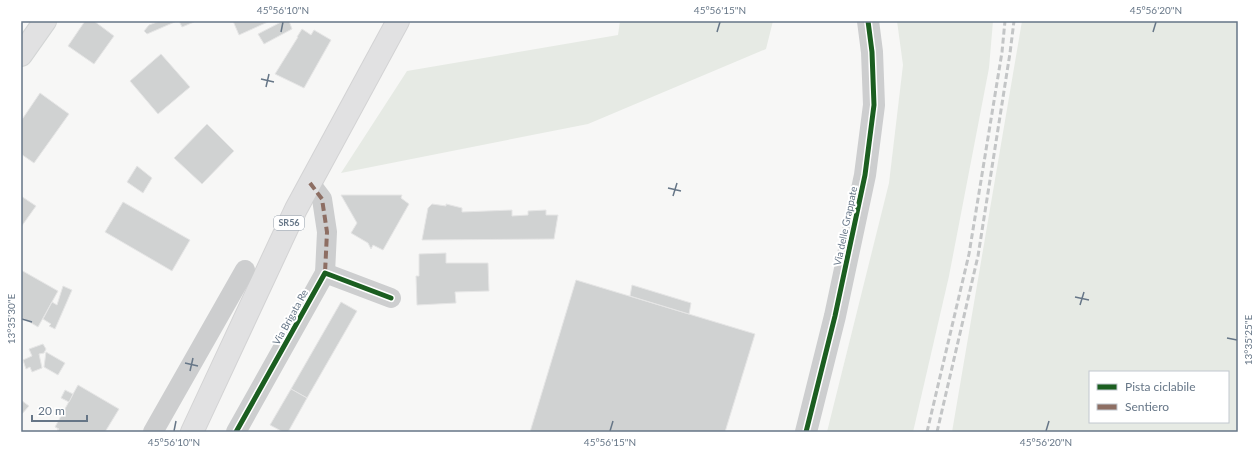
<svg xmlns="http://www.w3.org/2000/svg" width="1259" height="453" font-family="Lato,sans-serif">
<style>
.green{fill:#e6eae4;fill-rule:evenodd}
.building{fill:#d0d2d2;stroke:#e6e6e6}
.lines{fill:none;stroke-linecap:round;stroke-linejoin:round}
.secondary-casing{stroke:#d3d5d5;stroke-width:24}
.primary-casing{stroke:#d3d3d4;stroke-width:24}
.minor{stroke:#cdcecf;stroke-width:20}
.tertiary{stroke:#cdcecf;stroke-width:22}
.secondary{stroke:#e1e1e2;stroke-width:22}
.primary{stroke:#e1e1e2;stroke-width:22}
.rail{stroke:#c3c5c6;stroke-width:3;stroke-dasharray:6 3;stroke-linecap:butt}
.quiet{stroke:#8d6e63;stroke-width:4;stroke-dasharray:8 4;stroke-linecap:butt}
.cycleway-casing{stroke:#fff;stroke-width:8}
.cycleway{stroke:#1b5e20;stroke-width:5}
.ticks{fill:none;stroke:#667687;stroke-width:1.5}
.labels{text-anchor:middle;stroke-width:4;stroke-linejoin:round;paint-order:stroke}
.shield{fill:#fff;stroke:#949fab;stroke-width:1}
.shield-label{font-size:9px;font-weight:bold;fill:#667687}
.street-label{font-size:10px;fill:#667687;stroke:#fff}
.neatline{fill:none;stroke:#667687;stroke-width:1.5}
.ticks-label{font-size:10px;text-anchor:middle;fill:#667687}
</style>
<rect width="100%" height="100%" fill="#f7f7f6"/>
<g class="green">
<path d="M620,21H773L766,49L588,124L341,173L407,71L618,35Z"/>
<path d="M897,21H993L989,68L949,276L913,432H827L889,183L903,65Z"/>
<path d="M1022,21H1238V432H952ZM1090,372H1228V422H1090Z"/>
</g>
<g class="building">
<path d="M85,21H94L114,36L94,64L68,46Z"/>
<path d="M160,21H177L147,34L144,31L149,25Z"/>
<path d="M179,21H194V22L182,27Z"/>
<path d="M233,21H270L239,35Z"/>
<path d="M283,21H289L292,29L264,44L258,34Z"/>
<path d="M302,29L311,35L314,30L331,40L304,88L275,74L298,37H297Z"/>
<path d="M161,54L190,87L158,114L130,81Z"/>
<path d="M40,93L69,114L34,163L21,154V121Z"/>
<path d="M207,124L234,151L202,184L174,158Z"/>
<path d="M137,166L152,178L143,193L127,182Z"/>
<path d="M341,195H402L401,198L409,204L383,250L373,245L371,249L368,243L351,233L357,223Z"/>
<path d="M21,196L36,206L21,227Z"/>
<path d="M123,202L190,240L172,271L105,232Z"/>
<path d="M432,204L446,206V204L462,208V212L512,210V216L528,215V211L546,210V215H558L554,239L422,240L428,208Z"/>
<path d="M446,253V263H488L489,291L455,292L456,303L417,305L416,276H419V254Z"/>
<path d="M21,270L58,291L38,327L21,317V318Z"/>
<path d="M576,280L755,334L725,432H530Z"/>
<path d="M632,285L691,303L689,314L630,296Z"/>
<path d="M63,286L72,290L55,329L49,326L51,324L43,319L52,302L57,305Z"/>
<path d="M341,302L357,311L307,398L291,389Z"/>
<path d="M43,344L46,349L44,353L39,354L42,368L32,372L30,367L26,369L23,360L32,356L29,349Z"/>
<path d="M46,352L65,363L58,375L44,367Z"/>
<path d="M78,385L119,409L105,432H60L57,430L59,429L55,427Z"/>
<path d="M291,389L307,398L288,432H283L270,425Z"/>
<path d="M65,390L73,394L69,402L61,398Z"/>
<path d="M21,400L29,406L21,415Z"/>
</g>
<g class="lines">
<g class="secondary-casing">
<path id="secondary" d="M21,55L45,21"/>
</g>
<g class="primary-casing">
<path id="primary" d="M192,432L296,209L398,21"/>
</g>
<g class="minor">
<path d="M310,183L322,199L327,232L325,273"/>
<path d="M153,432L245,270"/>
<path d="M236,432L325,273L391,298"/>
</g>
<path class="tertiary" d="M806,432L835,316L865,175L874,105L872,52L868,21"/>
<use href="#secondary" class="secondary"/>
<use href="#primary" class="primary"/>
<g class="rail">
<path d="M927,432L969,254L1002,52L1005,21"/>
<path d="M937,432L978,256L1010,53L1014,21"/>
</g>
<path class="quiet" d="M310,183L322,199L327,232L325,273"/>
<g class="cycleway-casing">
<g id="cycleway">
<path d="M236,432L325,273L391,298"/>
<path d="M806,432L835,316L865,175L874,105L872,52L868,21"/>
</g>
</g>
<use href="#cycleway" class="cycleway"/>
</g>
<path class="ticks" d="M281,32L283,22M717,32L720,22M1153,32L1156,22M261,79L274,82M266,87L269,74M668,188L681,191M673,196L677,183M1075,297L1089,300M1080,305L1084,292M22,319L32,322M1227,338L1237,340M185,363L198,366M190,371L193,358M174,431L176,421M610,431L613,421M1046,431L1049,421"/>
<g class="labels">
<rect class="shield" x="274" y="216" width="30" height="14" rx="3"/>
<g class="shield-label">
<text x="289" y="226">SR56</text>
</g>
<g class="street-label">
<text transform="translate(845 226) rotate(-78)" y="4">Via delle Grappate</text>
<text transform="translate(290 317) rotate(-61)" y="4">Via Brigata Re</text>
</g>
</g>
<rect width="1259" height="453" fill="none" stroke="#ffffff" stroke-width="44"/>
<rect x="1089" y="371" width="140" height="52" fill="#ffffff" stroke="#c2c8cf"/>
<rect x="1097" y="384" width="20" height="6" fill="#1b5e20" stroke="#c2c8cf"/>
<text x="1125" y="391" font-size="12" fill="#667687">Pista ciclabile</text>
<rect x="1097" y="404" width="20" height="6" fill="#8d6e63" stroke="#c2c8cf"/>
<text x="1125" y="411" font-size="12" fill="#667687">Sentiero</text>
<path d="M32 415v6h55v-6" fill="none" stroke="#667687" stroke-width="2"/>
<text x="38" y="415" font-size="12" fill="#667687" stroke="#ffffff" stroke-width="3" paint-order="stroke">20 m</text>
<rect x="22" y="22" width="1215" height="409" class="neatline"/>
<g class="ticks-label">
<text x="283" y="14">45°56'10"N</text>
<text x="720" y="14">45°56'15"N</text>
<text x="1156" y="14">45°56'20"N</text>
<text transform="translate(11 319) rotate(-90)" y="4">13°35'30"E</text>
<text transform="translate(1248 340) rotate(-90)" y="4">13°35'25"E</text>
<text x="174" y="446">45°56'10"N</text>
<text x="610" y="446">45°56'15"N</text>
<text x="1046" y="446">45°56'20"N</text>
</g>
</svg>
